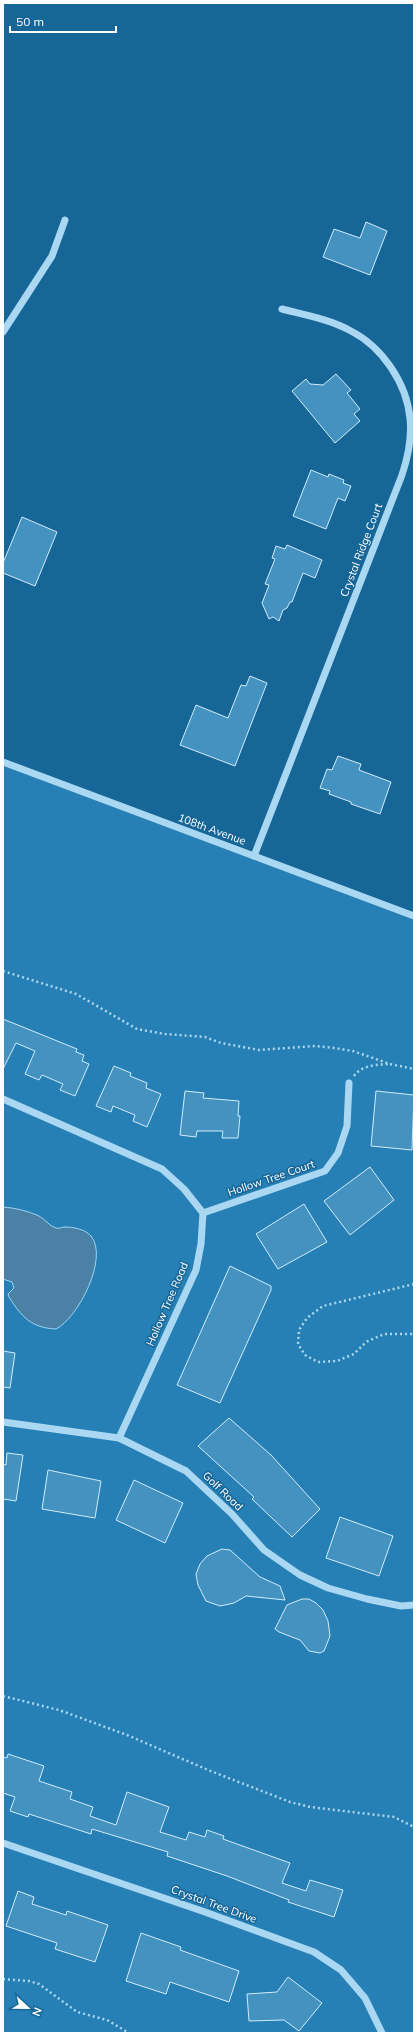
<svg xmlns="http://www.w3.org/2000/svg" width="417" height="2036" font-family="Mulish,sans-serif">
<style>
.green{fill:#2680b5}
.water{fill:#4b81a4;stroke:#9cd5f4}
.building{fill:#4492c0;stroke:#d1ecfc}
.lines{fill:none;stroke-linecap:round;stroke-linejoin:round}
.path{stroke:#aad7f2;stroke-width:2.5;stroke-dasharray:2 3;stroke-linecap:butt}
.minor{stroke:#aad7f2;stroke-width:7}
.labels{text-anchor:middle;stroke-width:3;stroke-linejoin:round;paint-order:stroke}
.street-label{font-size:11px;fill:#fff;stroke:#176698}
</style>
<rect width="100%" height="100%" fill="#176698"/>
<path class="green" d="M3,764L414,915V2033H3Z"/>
<path class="water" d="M3,1207C15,1208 28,1211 39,1216C45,1219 49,1226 56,1228C59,1229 62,1227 65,1227C73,1227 85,1229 91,1236C109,1258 78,1318 56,1329C31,1328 21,1316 9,1297L8,1294L14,1288L12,1282L3,1279Z"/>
<g class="building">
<path d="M366,222L387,231L370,275L323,257L334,229L360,238Z"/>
<path d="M336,374L351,390L347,393L360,409L354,414L360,421L335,443L292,391L306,379L310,384L323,385Z"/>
<path d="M311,470L328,477L329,474L344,480L343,483L351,486L345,501L338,498L326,529L293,516Z"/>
<path d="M22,517L57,532L35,586L3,573V563Z"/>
<path d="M287,545L322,560L315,578L303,573L292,602H290L287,608L283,610L279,621L273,617L269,619L262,603L269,585L265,584L275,559L272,558L276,546L285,549Z"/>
<path d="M250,676L267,683L235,766L180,745L196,705L228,718L241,685L246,686Z"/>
<path d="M338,756L361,764L359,770L391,782L380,814L351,804V802L329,794L330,791L320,788L327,769L332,770Z"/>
<path d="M3,1019L77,1049L76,1052L84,1055L82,1061L89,1064L75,1096L60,1090L63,1084L42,1075L39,1080L25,1074L35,1051L16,1043L3,1069Z"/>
<path d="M114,1066L131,1073L130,1076L147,1083L146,1088L161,1094L147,1127L133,1121L135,1115L113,1106L111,1112L96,1106Z"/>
<path d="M185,1091L204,1093L203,1098L239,1101L238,1116H240L238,1138H222L223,1131H197L196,1137L180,1135Z"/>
<path d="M376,1091L414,1095L412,1150L371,1146Z"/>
<path d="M370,1167L394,1200L350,1235L324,1201Z"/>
<path d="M304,1204L327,1242L278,1269L256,1234Z"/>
<path d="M230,1266L271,1286V1290L220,1403L177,1385Z"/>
<path d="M3,1351L15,1353L10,1388L3,1387Z"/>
<path d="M229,1418L271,1455L320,1509L292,1537L252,1499L254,1497L198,1446Z"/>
<path d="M7,1453L23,1455L16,1501L3,1499V1464L6,1465Z"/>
<path d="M48,1470L101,1481L95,1518L42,1509Z"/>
<path d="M134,1480L183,1503L165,1543L116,1520Z"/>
<path d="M340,1517L393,1536L379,1576L326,1558Z"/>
<path d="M222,1549L230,1550L260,1577L280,1586L285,1600L246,1596L234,1603L220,1606L206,1601L198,1585L196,1574L200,1564L207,1556Z"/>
<path d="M302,1599H309L316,1603L323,1610L328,1621L330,1636L324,1651L320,1653L309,1651L300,1640L279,1632L275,1629L287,1605Z"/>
<path d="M8,1754L44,1766L39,1781L72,1792L70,1799L93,1807L90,1816L116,1825L127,1792L169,1807L160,1832L186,1840L189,1832L205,1837L207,1830L224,1836L223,1839L290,1863L282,1883L306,1891L310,1880L343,1890L334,1917L288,1902L289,1900L227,1876L167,1856L168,1852L92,1829L91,1834L29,1814L28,1817L10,1811L15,1797L3,1793V1757L7,1758Z"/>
<path d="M18,1891L34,1897L32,1904L66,1915L67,1911L108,1925L95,1962L55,1949L57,1943L6,1926Z"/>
<path d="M141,1933L181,1947L180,1950L239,1971L229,2002L170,1982L166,1994L126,1981Z"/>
<path d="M288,1977L322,2003L299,2031L284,2020L249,2021L247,1994L277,1992Z"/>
</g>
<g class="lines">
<g class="path">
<path d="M3,971L76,994L137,1029L165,1034L205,1037L221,1043L259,1050L315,1046L334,1048L353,1051L390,1064L414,1069"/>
<path d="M354,1076C362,1065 376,1065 388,1064"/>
<path d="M414,1284L323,1306L307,1318L299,1330L298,1344L305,1355L318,1362L337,1361L354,1354L366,1342L384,1334H414"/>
<path d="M3,1696L59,1710L127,1735L208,1770L290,1802L310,1807L394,1817L414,1827"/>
<path d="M3,1979L29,1981L39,1984L77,2012L107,2020L129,2033"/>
</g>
<g class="minor">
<path d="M3,332L52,256L65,220"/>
<path d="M3,762L414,916"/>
<path d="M254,856L402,475C408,457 412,438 410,419C407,383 382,347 351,331C329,319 305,315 282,309"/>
<path d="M3,1099L162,1169L184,1189L203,1213L201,1244L196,1270L119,1438"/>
<path d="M203,1213L325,1171L338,1153L347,1126L349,1083"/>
<path d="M3,1422L119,1438L186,1471L232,1514L264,1550L300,1575L328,1588L367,1599L401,1606L414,1605"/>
<path d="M3,1843L205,1912L314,1952L341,1970L365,1998L382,2033"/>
</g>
</g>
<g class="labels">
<g class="street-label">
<text transform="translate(361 550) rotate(-69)" y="4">Crystal Ridge Court</text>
<text transform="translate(212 829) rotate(20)" y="4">108th Avenue</text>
<text transform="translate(271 1178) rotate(-19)" y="4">Hollow Tree Court</text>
<text transform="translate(167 1304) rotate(-67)" y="4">Hollow Tree Road</text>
<text transform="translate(223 1491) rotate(44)" y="4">Golf Road</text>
<text transform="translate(214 1904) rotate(20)" y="4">Crystal Tree Drive</text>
</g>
</g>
<rect width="417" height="2036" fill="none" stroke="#ffffff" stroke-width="8"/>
<g transform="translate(28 2008) rotate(112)" stroke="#176698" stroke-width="3" paint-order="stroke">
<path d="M0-3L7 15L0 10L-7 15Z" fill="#ffffff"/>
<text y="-6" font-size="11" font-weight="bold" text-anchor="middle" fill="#ffffff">N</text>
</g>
<path d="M10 26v6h106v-6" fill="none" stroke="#ffffff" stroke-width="2"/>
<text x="16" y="26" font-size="12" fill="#ffffff" stroke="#176698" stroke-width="3" paint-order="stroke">50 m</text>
</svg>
